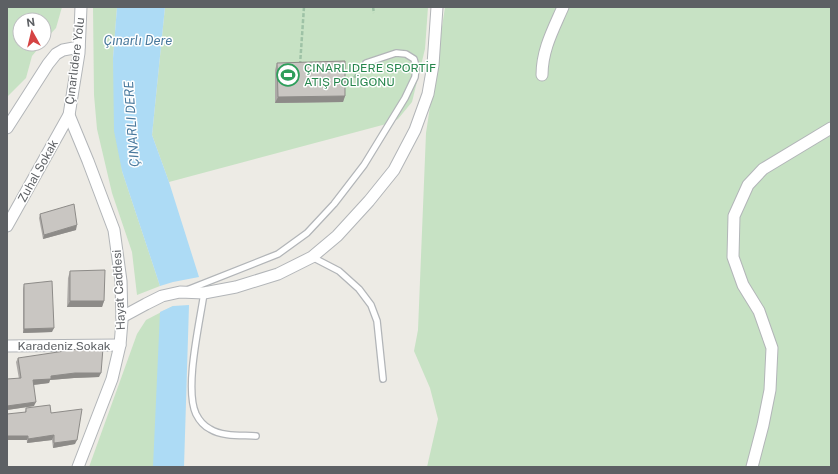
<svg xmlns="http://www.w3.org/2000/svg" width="838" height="474" font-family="'Public Sans',sans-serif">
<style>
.green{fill:#c7e2c4}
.water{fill:#addbf5}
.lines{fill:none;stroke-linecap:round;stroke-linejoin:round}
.service-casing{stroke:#b2b5b8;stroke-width:8}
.minor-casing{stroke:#b2b5b8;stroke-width:13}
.path{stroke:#9ec2a6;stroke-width:2.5;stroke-dasharray:4 2;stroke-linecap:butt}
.service{stroke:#fff;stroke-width:5.5}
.minor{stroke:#fff;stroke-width:11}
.wall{fill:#adaaa7}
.shaded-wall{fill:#8d8b88}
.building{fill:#c9c6c2;stroke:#8d8b88}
.labels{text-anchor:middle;stroke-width:3;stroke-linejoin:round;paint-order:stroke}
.street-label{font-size:12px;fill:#5d6064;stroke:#fff}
.leisure-label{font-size:12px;fill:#27864d;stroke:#fff;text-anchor:start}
.water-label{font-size:13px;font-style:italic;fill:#49799d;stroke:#fff}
</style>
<rect width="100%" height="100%" fill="#edebe5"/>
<g class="green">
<path d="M7,7H62L56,28L44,41V20H20V44H42L32,56L26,78L7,97Z"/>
<path d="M93,7H117L113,58L122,171L160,286L137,295L132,252L112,193L97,129L94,95Z"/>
<path d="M165,7H428L425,49L412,102L398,119L390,123L169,182L152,135Z"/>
<path d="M445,7H831V467H427L438,419L430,388L414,351L418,330L426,133Z"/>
<path d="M173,306L164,467H89L137,334L146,320Z"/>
</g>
<g class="water">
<path d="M117,7H165L152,135L169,182L199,277L173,282L160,286L122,171L114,131L113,58Z"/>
<path d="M189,305L184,467H153L160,312L173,306Z"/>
</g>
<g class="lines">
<g class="service-casing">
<g id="service">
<path d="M312,257L339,271L359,289L371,305L377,321L383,379"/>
<path d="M187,290L278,254L307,233L334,204L364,165L405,98L415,77L416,66L414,59L406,54L396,53L366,63"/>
<path d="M204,293C200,322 184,388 196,414C199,420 204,426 210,429C223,437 242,435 256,436"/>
</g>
</g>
<g class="minor-casing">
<g id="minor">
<path d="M542,75C542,50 553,30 563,7"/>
<path d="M69,115L88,161L114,230L121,281L122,321L120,345L112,379L78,467"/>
<path d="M7,128L48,64L56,54L63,50L79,47"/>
<path d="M7,226L69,115L79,53L81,7"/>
<path d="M122,317L146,304L162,296L180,292L204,293L236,287L278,274L312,257L337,236L369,201L394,170L415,130L428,94L433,65L437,7"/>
<path d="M7,346L120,345"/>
<path d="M752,467L763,425L770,390L772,348L759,311L743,285L733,257L734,216L748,185L763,169L831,128"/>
</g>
</g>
<g class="path">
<path d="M373,7L374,13"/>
<path d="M235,8V7"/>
<path d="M300,65L304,7"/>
<path d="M343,82L354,78L360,69"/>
</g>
<use href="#service" class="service"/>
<use href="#minor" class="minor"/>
</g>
<g class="wall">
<path d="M277,63L345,96L343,102L275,103V70Z"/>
<path d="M40,214L76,230L43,239L39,218Z"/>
<path d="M70,271L104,301L102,307H67L68,278Z"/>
<path d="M24,284L52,332L23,333V289Z"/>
<path d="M18,358L99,377L74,378L50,380L49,383L34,385V406L7,410V379H19L16,362Z"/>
<path d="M26,408L51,413L75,444L53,448L52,440L27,443L25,412Z"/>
</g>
<g class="shaded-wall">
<path d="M345,96L343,102L275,103L278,97Z"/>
<path d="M77,225L76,230L43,239L44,235Z"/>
<path d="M70,301H104L102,307H67Z"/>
<path d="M54,328L52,332L23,333L24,329Z"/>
<path d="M75,373H101L99,377L74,378L50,380L49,383L32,385L33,380L51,376Z"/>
<path d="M36,402L34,406L7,410V406Z"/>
<path d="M54,435L52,440L27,443L28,439Z"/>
<path d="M7,436H28L27,440H7Z"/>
<path d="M77,440L75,444L53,448L54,443Z"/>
</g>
<g class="building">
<path d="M345,61V96L278,97L277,63Z"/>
<path d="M74,204L77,225L44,235L40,214Z"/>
<path d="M105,270L104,301H70V271Z"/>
<path d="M52,281L54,328L24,329V284Z"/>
<path d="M103,348L101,373H75L51,376V379L33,380L36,402L7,406V379L21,378L18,358L78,349Z"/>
<path d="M50,405L51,413L82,409L77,440L54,443V435L28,439V436H7V414L26,412V408Z"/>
</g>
<defs>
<g id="stadium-ring" transform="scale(1.15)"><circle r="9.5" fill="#fff" stroke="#2e9e5b" stroke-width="1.5"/><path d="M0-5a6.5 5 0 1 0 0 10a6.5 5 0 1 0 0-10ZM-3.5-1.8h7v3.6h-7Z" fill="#2e9e5b"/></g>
</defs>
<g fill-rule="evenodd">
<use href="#stadium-ring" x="288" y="75"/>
</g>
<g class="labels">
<g class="street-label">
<text transform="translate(75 61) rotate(-83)" y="4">Çınarlıdere Yolu</text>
<text transform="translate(38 171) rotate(-61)" y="4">Zuhal Sokak</text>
<text transform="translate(119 290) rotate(-93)" y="4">Hayat Caddesi</text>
<text x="64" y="350">Karadeniz Sokak</text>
</g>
<g class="leisure-label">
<text x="304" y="72">ÇINARLIDERE SPORTİF<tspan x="304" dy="14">ATIŞ POLİGONU</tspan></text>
</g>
<g class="water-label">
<text x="138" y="45">Çınarlı Dere</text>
<text transform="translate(131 124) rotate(-94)" y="5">ÇINARLI DERE</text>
</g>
</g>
<rect width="838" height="474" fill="none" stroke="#5d6064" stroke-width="16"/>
<g transform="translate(32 32) rotate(352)"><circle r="19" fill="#ffffff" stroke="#bebfc1"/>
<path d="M0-3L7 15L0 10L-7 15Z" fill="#d54343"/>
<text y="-6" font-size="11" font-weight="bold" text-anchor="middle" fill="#5d6064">N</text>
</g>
</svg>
